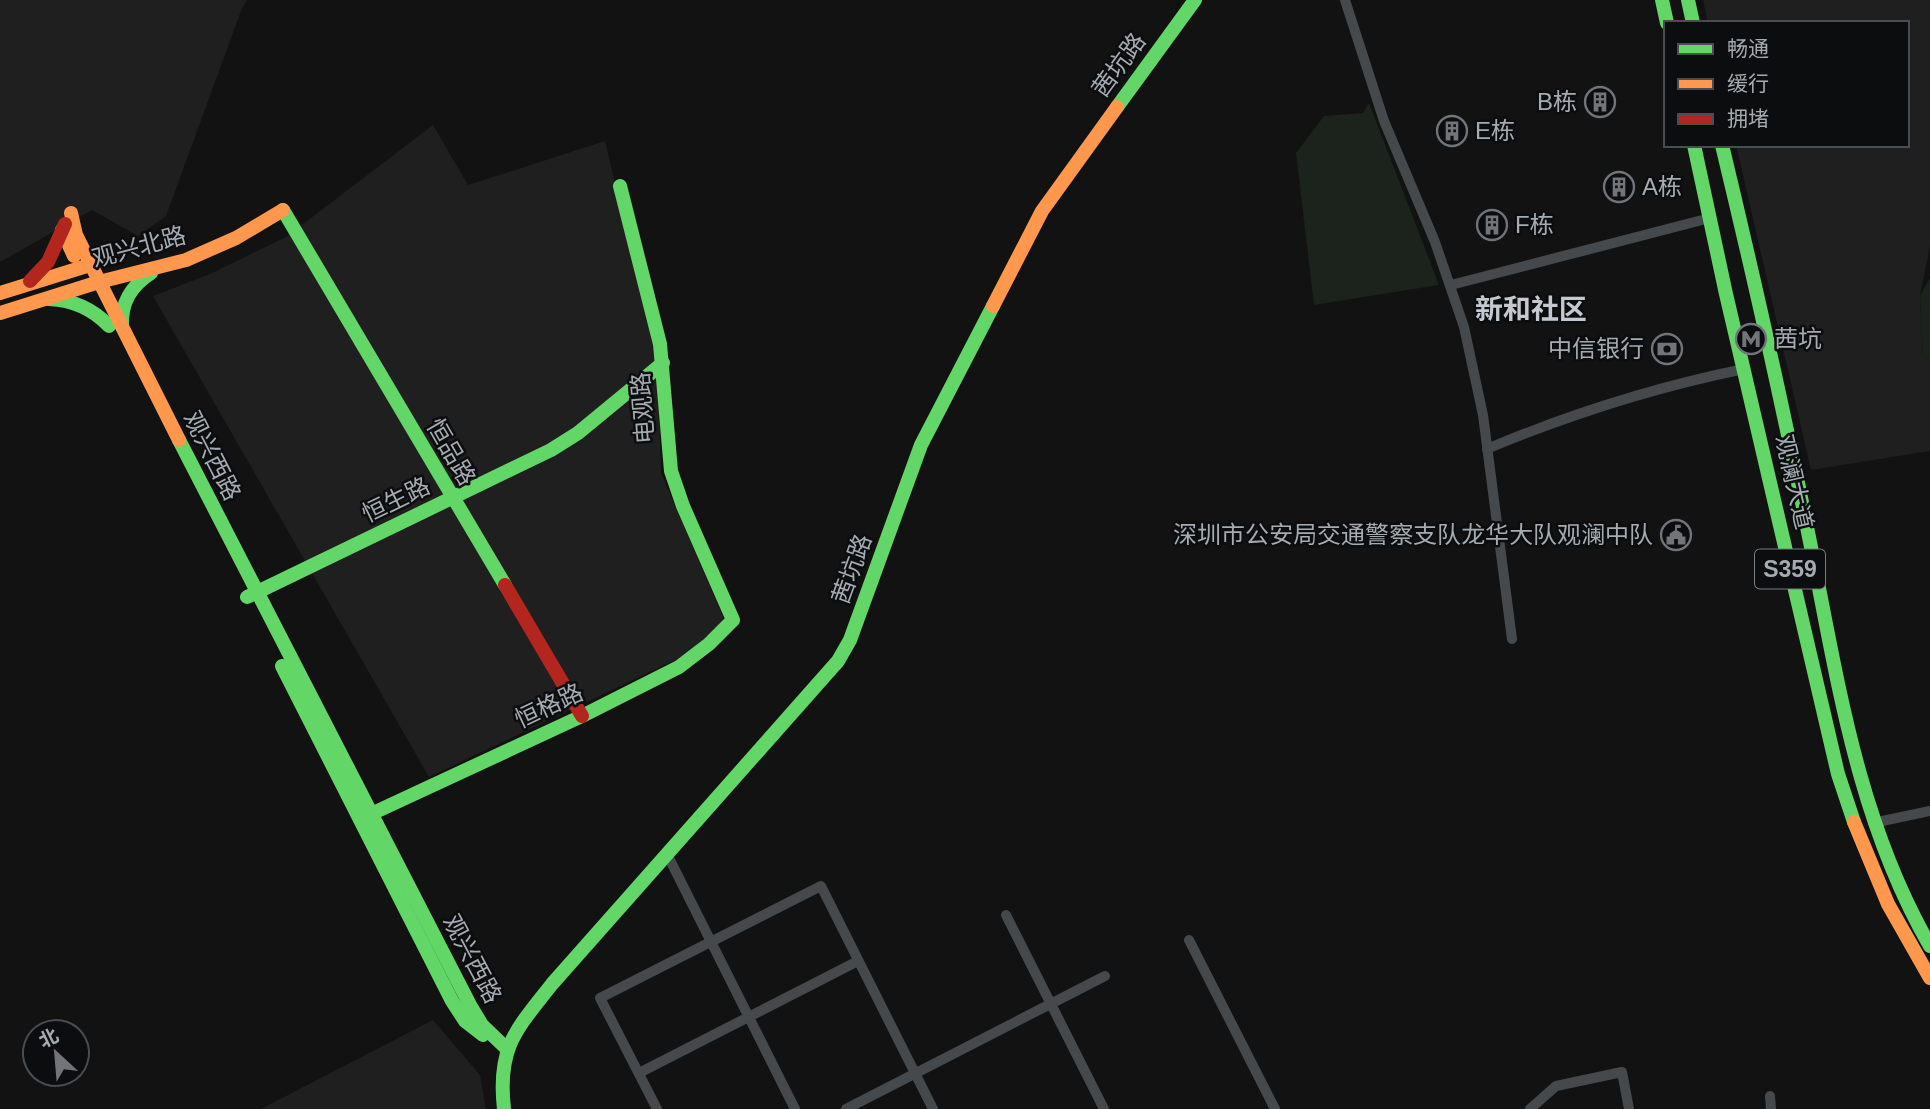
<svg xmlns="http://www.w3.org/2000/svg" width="1930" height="1109" font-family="Arial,'Noto Sans SC',sans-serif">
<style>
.built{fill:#1f1f20}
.green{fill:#1c221c}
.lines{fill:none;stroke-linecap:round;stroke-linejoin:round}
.street{stroke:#46494b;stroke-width:10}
.fast{stroke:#63d668;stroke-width:14}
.slow{stroke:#ff974d;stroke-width:14}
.jam{stroke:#b3261e;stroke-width:14}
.labels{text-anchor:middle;stroke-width:5;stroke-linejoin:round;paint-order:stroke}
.shield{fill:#0c0d0e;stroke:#767c81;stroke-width:2}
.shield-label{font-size:23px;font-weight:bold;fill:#a4abb2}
.street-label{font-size:24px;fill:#a4abb2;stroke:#0c0d0e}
.poi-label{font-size:24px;fill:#a4abb2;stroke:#0c0d0e;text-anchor:start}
.quarter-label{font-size:28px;font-weight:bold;fill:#c4c9cf;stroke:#0c0d0e}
</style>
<rect width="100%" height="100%" fill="#121212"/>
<g class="built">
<path d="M0,0H247L242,8L166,216L138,236L92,210L0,262Z"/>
<path d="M1703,0H1930V246L1920,296L1923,356L1930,357V451L1811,470L1736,145H1907V23H1708Z"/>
<path d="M433,125L468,185L605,141L658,362L661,473L724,619L696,650L429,777L153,296L210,274L286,237Z"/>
<path d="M433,1020L480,1075L486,1109H261Z"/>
</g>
<g class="green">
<path d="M1369,103L1439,285L1314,305L1296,153L1324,116L1363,113Z"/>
<path d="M1930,278V357L1923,356L1920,296Z"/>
</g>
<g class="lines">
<g class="street">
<path d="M1345,0L1384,121L1435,242L1464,327L1483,415L1512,639"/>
<path d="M1451,285L1710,218"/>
<path d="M1487,449C1570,414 1656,387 1744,369"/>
<path d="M1873,823L1930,811"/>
<path d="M667,854L795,1109"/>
<path d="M1006,915L1104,1109"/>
<path d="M1189,940L1275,1109"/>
<path d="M639,1073L858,961"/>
<path d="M1770,1096L1771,1109"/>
<path d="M657,1109L600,998L821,886L933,1109"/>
<path d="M846,1109L1105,976"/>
<path d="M1530,1109L1556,1086L1622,1072L1629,1109"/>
</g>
<g class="fast">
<path d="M1662,0L1667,23"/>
<path d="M1688,0L1693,23"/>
<path d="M1117,107L1195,0"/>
<path d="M1694,145L1726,294L1838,774L1854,822"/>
<path d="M1722,145C1753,274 1782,402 1808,532C1837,675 1856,818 1930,946"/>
<path d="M283,210L505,585"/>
<path d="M49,299C72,300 93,309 109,326"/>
<path d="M122,326C121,302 131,286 151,273"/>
<path d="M179,440L470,1005L482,1025L506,1048"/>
<path d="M247,597L551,450L578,433L663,363"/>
<path d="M282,666L452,1001L465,1021L483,1035"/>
<path d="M371,814L582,716L679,667L709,644L733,620L683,506L671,471L660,344L620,186"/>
<path d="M504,1109C497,1047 516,1030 552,984L838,661L850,640L921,445L993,306"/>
</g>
<g class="slow">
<path d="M71,213L76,235L179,440"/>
<path d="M62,230L74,256"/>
<path d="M0,293L90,265"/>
<path d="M993,306L1042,211L1117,107"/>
<path d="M0,313L99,282L186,260L236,238L283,210"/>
<path d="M1854,822L1888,904L1930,978"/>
</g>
<g class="jam">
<path d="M30,281L48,262L65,224"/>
<path d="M505,585L582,716"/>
</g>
</g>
<defs>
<g id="building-ring" transform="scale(1.575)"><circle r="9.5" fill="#0c0d0e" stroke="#71757a" stroke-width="1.5"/><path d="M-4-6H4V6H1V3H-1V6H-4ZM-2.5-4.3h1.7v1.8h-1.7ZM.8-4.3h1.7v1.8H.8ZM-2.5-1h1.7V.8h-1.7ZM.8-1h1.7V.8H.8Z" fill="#71757a"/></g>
<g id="metro-ring" transform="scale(1.575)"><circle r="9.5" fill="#0c0d0e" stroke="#71757a" stroke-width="1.5"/><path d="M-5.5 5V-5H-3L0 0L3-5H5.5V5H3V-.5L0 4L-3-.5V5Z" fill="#71757a"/></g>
<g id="bank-ring" transform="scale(1.575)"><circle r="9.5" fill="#0c0d0e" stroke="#71757a" stroke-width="1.5"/><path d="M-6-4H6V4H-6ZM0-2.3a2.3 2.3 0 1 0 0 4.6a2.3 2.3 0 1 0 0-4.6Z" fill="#71757a"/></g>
<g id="civic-ring" transform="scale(1.575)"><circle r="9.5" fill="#0c0d0e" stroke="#71757a" stroke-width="1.5"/><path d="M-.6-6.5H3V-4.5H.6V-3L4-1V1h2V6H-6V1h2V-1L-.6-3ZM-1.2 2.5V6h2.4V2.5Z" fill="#71757a"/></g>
</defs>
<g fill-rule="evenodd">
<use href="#building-ring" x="1600" y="102"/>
<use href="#building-ring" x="1452" y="131"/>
<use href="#building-ring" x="1619" y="187"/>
<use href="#building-ring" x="1492" y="225"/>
<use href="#metro-ring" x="1751" y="339"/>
<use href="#bank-ring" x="1667" y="349"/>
<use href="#civic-ring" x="1676" y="535"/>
</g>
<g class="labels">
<rect class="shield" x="1755" y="549.5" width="70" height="39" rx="5"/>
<g class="shield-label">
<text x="1790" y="577">S359</text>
</g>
<g class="street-label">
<text transform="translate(1119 65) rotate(-54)" y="8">茜坑路</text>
<text transform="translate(139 247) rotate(-15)" y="8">观兴北路</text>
<text transform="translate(643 408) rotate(-94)" y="8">电观路</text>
<text transform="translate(451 452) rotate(60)" y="8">恒品路</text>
<text transform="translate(212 456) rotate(63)" y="8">观兴西路</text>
<text transform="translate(1794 482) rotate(77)" y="8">观澜大道</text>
<text transform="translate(396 500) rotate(-26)" y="8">恒生路</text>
<text transform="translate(852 569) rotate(-70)" y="8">茜坑路</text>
<text transform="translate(549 706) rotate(-25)" y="8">恒格路</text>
<text transform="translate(472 959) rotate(62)" y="8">观兴西路</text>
</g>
<g class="poi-label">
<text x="1577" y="110" text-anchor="end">B栋</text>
<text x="1475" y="139">E栋</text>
<text x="1642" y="195">A栋</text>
<text x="1515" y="233">F栋</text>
<text x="1774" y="347">茜坑</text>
<text x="1644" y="357" text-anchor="end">中信银行</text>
<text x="1653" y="543" text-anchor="end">深圳市公安局交通警察支队龙华大队观澜中队</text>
</g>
<g class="quarter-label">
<text x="1531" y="319">新和社区</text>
</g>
</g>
<rect x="1664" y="21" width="245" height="126" fill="#0c0d0e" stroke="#494c50" stroke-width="2"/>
<rect x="1678" y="44" width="35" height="10" fill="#63d668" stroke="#494c50" stroke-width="2"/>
<text x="1727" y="56" font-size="21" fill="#a4abb2">畅通</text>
<rect x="1678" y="79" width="35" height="10" fill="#ff974d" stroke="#494c50" stroke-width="2"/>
<text x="1727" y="91" font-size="21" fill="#a4abb2">缓行</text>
<rect x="1678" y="114" width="35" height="10" fill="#b3261e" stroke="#494c50" stroke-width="2"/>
<text x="1727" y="126" font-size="21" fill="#a4abb2">拥堵</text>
<g transform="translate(56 1053) rotate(334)"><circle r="33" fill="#0c0d0e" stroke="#494c50" stroke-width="2"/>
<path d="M0-5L12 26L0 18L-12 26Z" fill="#71757a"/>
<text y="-10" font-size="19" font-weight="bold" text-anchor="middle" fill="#a4abb2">北</text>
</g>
</svg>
